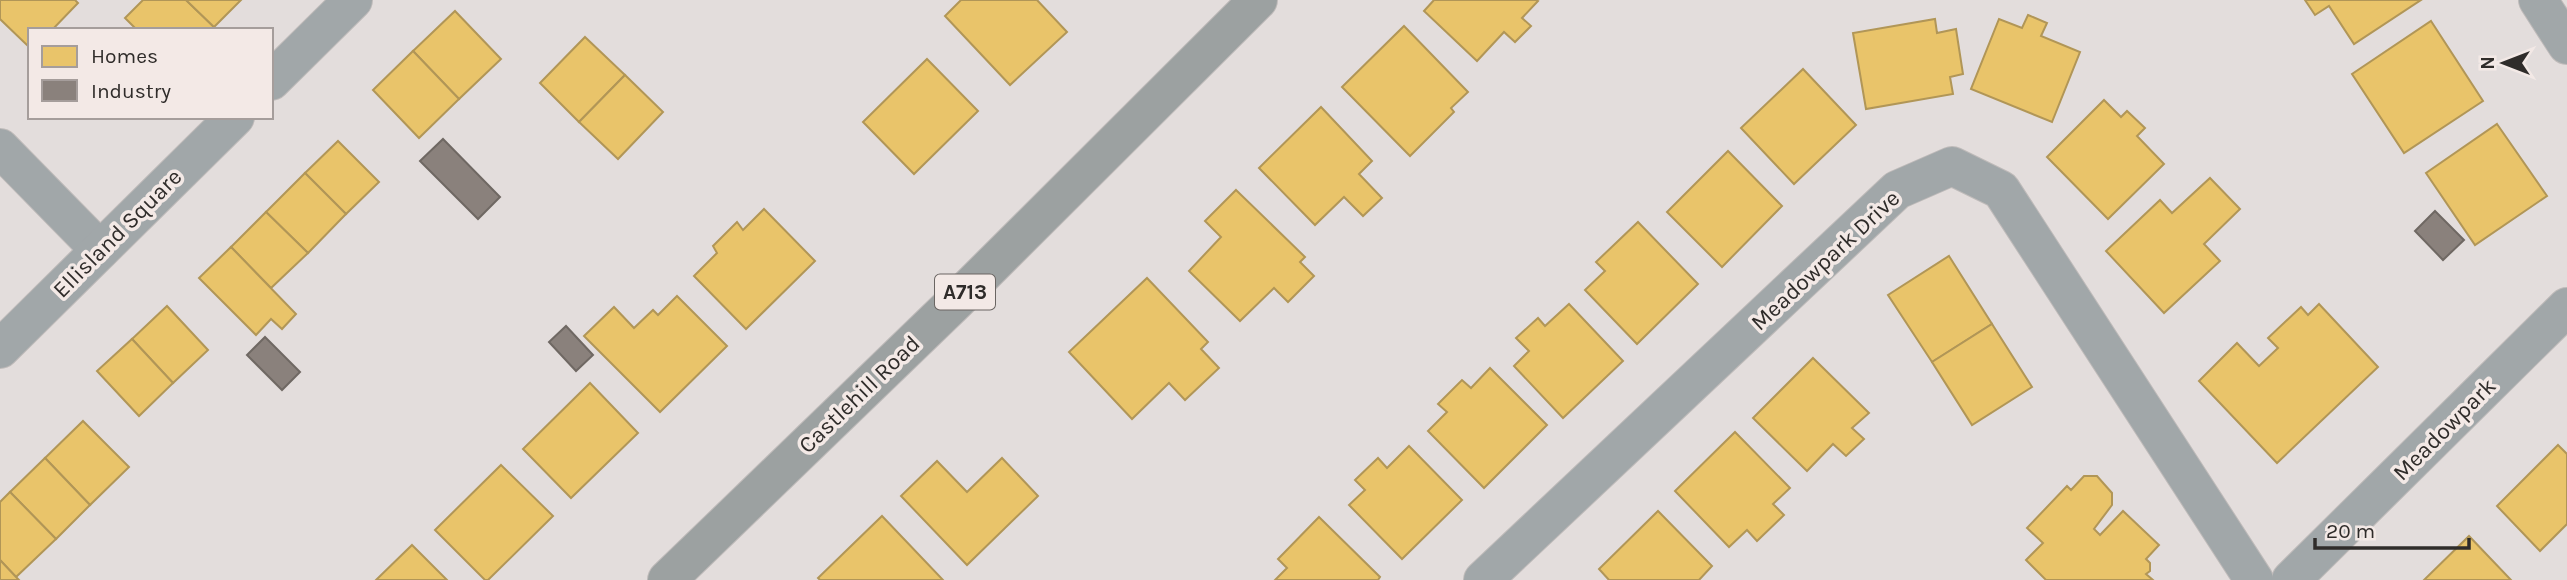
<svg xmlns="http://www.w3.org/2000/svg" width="2567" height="580" font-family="Karla,sans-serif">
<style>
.homes{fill:#e9c46a;stroke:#b19657;stroke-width:2}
.industry{fill:#8a817c;stroke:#6f6863;stroke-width:2}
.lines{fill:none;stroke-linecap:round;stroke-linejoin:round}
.minor-casing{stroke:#bebab9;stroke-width:40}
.major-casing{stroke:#bebab9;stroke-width:40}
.minor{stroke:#a1a7a9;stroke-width:38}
.major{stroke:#9ca1a1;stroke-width:38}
.labels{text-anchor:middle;stroke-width:7;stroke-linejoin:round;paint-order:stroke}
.shield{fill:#f3e9e6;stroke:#6a6562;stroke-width:2}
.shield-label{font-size:21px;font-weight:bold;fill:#2f2c2a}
.street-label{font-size:23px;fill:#2f2c2a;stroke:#f3e9e6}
</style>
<rect width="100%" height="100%" fill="#e3dddc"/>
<g class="homes">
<path d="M0,0H75L78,3L52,30H30V48L0,19Z"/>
<path d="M143,0H186L214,27L211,30H137L125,18Z"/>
<path d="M186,0H241L214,27Z"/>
<path d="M961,0H1037L1067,32L1010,85L945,16Z"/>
<path d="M1434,0H1536L1538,1L1522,18L1531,26L1515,42L1504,32L1477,61L1424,11Z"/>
<path d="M2305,0H2421L2354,44L2329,6L2315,15Z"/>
<path d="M455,11L501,59L459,99L413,51Z"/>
<path d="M2028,15L2047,23L2041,36L2080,52L2052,122L1971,89L1999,19L2022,28Z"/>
<path d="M1935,19L1937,33L1956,29L1963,74L1950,77L1953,94L1866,109L1853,33Z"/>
<path d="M2431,21L2483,101L2404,153L2352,74Z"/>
<path d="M1404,26L1468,92L1451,108L1454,112L1410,156L1342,87Z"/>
<path d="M585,37L625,75L579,122L540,83Z"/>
<path d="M413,51L459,99L419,138L373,90Z"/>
<path d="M927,59L978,111L914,174L863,122Z"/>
<path d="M1803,69L1856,125L1794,184L1741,128Z"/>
<path d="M625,75L663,112L618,159L579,122Z"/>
<path d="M2104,100L2121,117L2127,111L2145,128L2137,136L2164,164L2108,219L2047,157Z"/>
<path d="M1321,107L1372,161L1359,174L1382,198L1363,216L1344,197L1315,225L1259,168Z"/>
<path d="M2497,124L2547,196L2475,245L2426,173Z"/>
<path d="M338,141L379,182L346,214L305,173Z"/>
<path d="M1728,151L1782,206L1722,267L1667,212Z"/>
<path d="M305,173L346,214L308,253L266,212Z"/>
<path d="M2210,178L2240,209L2204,244L2220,261L2164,313L2106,251L2160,200L2172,213Z"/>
<path d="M1236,190L1305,257L1300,262L1314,276L1288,302L1274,288L1240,321L1189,271L1221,237L1205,221Z"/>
<path d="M764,209L815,261L746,329L694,276L717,253L713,246L737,222L743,230Z"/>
<path d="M266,212L308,253L271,288L231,247Z"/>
<path d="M1638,222L1698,284L1637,344L1585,290L1605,271L1596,262Z"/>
<path d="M231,247L296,314L282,329L271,319L256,335L199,278Z"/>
<path d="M1949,256L1992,324L1932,362L1888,295Z"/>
<path d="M1147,278L1208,342L1201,349L1219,368L1185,400L1169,383L1132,419L1069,352Z"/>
<path d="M677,296L727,346L660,412L584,336L614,307L634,328L653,310L658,315Z"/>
<path d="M1569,304L1623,361L1563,418L1514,366L1529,351L1516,338L1538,318L1545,326Z"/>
<path d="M2319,304L2378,367L2277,463L2199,381L2237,343L2259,366L2278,348L2268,338L2301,307L2308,315Z"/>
<path d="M167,306L208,350L173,383L132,339Z"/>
<path d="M1992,324L2032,387L1972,425L1932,362Z"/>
<path d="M132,339L173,383L139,416L97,371Z"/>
<path d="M1813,358L1869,413L1852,428L1864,439L1846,456L1833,444L1807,471L1753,418Z"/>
<path d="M1490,368L1547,425L1484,488L1428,431L1447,412L1438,404L1462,380L1471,388Z"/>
<path d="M590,383L638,433L571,498L523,449Z"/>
<path d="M83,421L129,467L90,505L45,458Z"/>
<path d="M1735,432L1790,488L1773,504L1784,515L1757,541L1747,530L1729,547L1675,491Z"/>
<path d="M2558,445L2567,454V524L2540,551L2497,506Z"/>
<path d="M1409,446L1462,500L1402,559L1349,505L1365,490L1355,480L1378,458L1387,468Z"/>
<path d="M45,458L90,505L56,539L10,492Z"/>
<path d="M1002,458L1038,496L967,565L901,496L937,461L967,492Z"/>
<path d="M501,465L553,516L488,580H485L435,530Z"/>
<path d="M2084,476H2097L2112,493V505L2094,529L2100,535L2123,511L2159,545L2146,559L2150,563V571L2146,574L2153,580H2046L2026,560L2043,543L2027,528L2067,486L2071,490Z"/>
<path d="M10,492L56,539L16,577L0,560V502Z"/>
<path d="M1658,511L1712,566L1699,580H1609L1599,569Z"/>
<path d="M882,516L943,580H820L818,578Z"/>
<path d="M1319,517L1380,577L1378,580H1275L1287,568L1278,559Z"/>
<path d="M2469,536L2511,580H2424Z"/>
<path d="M412,545L447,580H376Z"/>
<path d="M0,560L16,577L19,580H0Z"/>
</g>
<g class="industry">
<path d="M443,139L500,197L478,219L420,161Z"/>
<path d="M2435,211L2464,240L2443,260L2415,231Z"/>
<path d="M566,326L593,355L576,371L549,342Z"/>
<path d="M265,337L300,372L282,390L247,355Z"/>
</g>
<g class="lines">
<g class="minor-casing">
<g id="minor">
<path d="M2538,0L2567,45"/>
<path d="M271,81L353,0"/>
<path d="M0,148L100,250"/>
<path d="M0,349L235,117"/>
<path d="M1483,580L1897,190L1952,166L2001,190L2254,580"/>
<path d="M2291,580L2567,307"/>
</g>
</g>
<g class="major-casing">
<path id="major" d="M667,580L956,301L1258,0"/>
</g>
<use href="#minor" class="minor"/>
<use href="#major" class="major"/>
</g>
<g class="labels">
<rect class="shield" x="935" y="274.5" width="60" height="35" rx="5"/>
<g class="shield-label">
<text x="965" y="299">A713</text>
</g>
<g class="street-label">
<text transform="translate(117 233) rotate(-45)" y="8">Ellisland Square</text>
<text transform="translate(1825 260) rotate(-43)" y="8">Meadowpark Drive</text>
<text transform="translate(859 394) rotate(-44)" y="8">Castlehill Road</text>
<text transform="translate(2444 429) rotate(-45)" y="8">Meadowpark</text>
</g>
</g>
<rect x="28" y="28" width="245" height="91" fill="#f3e9e6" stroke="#a59d9b" stroke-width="2"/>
<rect x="42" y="46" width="35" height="21" fill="#e9c46a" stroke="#a59d9b" stroke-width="2"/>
<text x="91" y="63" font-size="21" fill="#2f2c2a">Homes</text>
<rect x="42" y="80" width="35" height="21" fill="#8a817c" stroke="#a59d9b" stroke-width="2"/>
<text x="91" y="98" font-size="21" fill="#2f2c2a">Industry</text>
<g transform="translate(2504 63) rotate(270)" stroke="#f3e9e6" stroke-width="5" paint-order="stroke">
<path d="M0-5L12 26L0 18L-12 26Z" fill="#2f2c2a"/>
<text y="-10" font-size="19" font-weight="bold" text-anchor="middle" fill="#2f2c2a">N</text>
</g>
<path d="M2315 538v10h154v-10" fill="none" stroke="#2f2c2a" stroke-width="3.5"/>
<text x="2326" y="538" font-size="21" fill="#2f2c2a" stroke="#f3e9e6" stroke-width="5" paint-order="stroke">20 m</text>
</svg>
